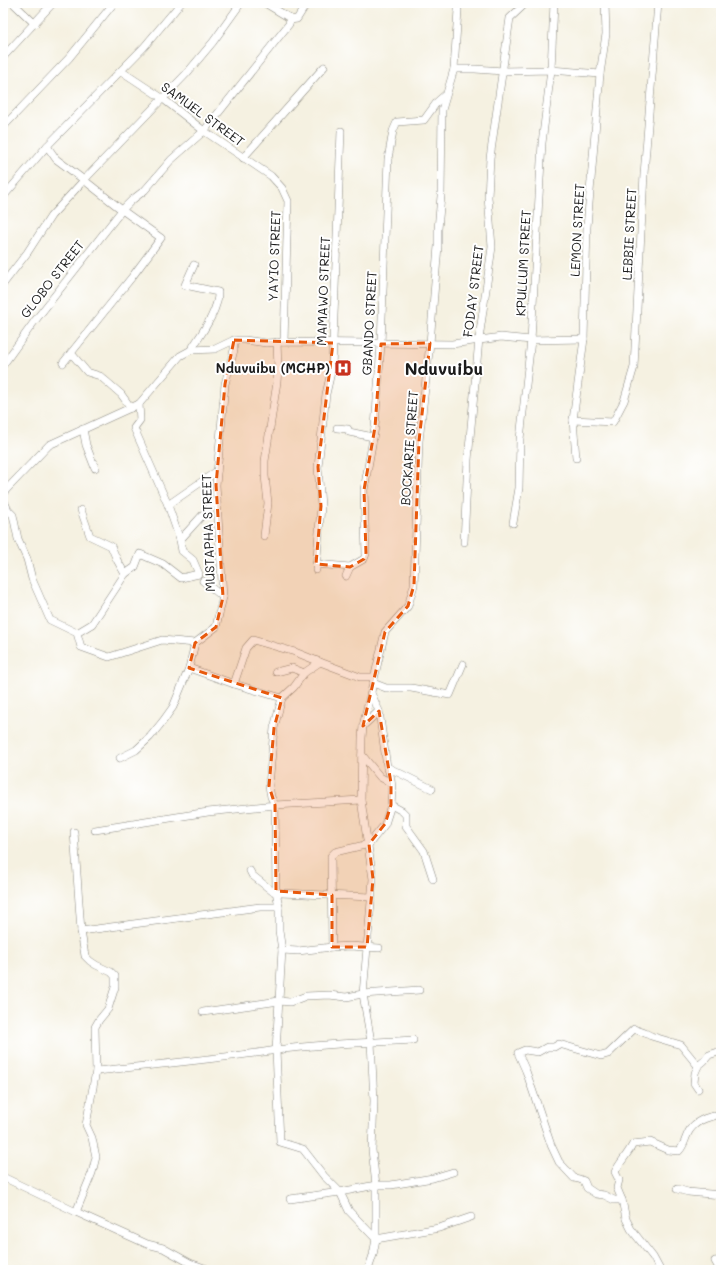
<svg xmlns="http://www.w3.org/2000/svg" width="724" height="1273" font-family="Mali,sans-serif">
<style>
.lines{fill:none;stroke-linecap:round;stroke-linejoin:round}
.minor-casing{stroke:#88867e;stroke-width:8}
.minor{stroke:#fff;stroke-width:7}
.marked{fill:#e8590c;fill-opacity:0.2;stroke:#e8590c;stroke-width:3;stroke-dasharray:8 5;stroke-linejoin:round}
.labels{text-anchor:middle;stroke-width:4;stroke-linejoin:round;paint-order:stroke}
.street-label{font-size:13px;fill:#1c1c1c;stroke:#fff}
.poi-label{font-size:13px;font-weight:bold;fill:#1c1c1c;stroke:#fff;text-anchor:end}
.district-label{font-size:17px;font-weight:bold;fill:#1c1c1c;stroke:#fff}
</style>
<rect width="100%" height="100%" fill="#fff"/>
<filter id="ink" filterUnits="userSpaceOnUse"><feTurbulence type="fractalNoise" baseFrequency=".025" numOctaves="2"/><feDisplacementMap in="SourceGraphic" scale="8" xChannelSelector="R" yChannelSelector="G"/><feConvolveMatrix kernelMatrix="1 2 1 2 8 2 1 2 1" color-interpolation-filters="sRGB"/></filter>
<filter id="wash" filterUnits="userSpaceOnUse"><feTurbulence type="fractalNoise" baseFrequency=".012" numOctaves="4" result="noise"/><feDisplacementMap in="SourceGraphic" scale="16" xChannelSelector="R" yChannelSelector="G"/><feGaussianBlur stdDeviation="0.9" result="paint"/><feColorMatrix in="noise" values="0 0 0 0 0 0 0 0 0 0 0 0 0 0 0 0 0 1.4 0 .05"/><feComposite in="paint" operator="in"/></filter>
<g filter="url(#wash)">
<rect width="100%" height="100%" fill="#f5f1e1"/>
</g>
<g filter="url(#ink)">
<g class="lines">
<g class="minor-casing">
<g id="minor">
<path d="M13,3L35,24"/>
<path d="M290,20L297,19L307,3"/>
<path d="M3,57L53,3"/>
<path d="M454,69H475L503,71L551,70L600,74"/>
<path d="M121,71L162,98L204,131L271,176L282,188L288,201L284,342"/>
<path d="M3,127L69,58L114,3"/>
<path d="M47,146L144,47L181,3"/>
<path d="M243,158L324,67"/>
<path d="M3,197L47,146L56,159L84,180L187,73L213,42L241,3"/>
<path d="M3,284L27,253L51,216L84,180L122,210L161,238L132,277L63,363"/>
<path d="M191,350C201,334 219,310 218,292L185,285L194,265"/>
<path d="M71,353L87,372L100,376L121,394L131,408"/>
<path d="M3,365L34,322L122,210L132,200L145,190L171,160L204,131L289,24L290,20L288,17L265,3"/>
<path d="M139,404L140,420L134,428L168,505L180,540"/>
<path d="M573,420L613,422L624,401L634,367L644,174L658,3"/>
<path d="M337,428L348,429L349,432L373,437"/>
<path d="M83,429L86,445L95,468"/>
<path d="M576,458L573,420L584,339L587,227L600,74L606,34L605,3"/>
<path d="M3,493L49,445L139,404L180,356L191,350L215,349L234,340H245L266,343L284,342L452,344L501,337L531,340L584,339"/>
<path d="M3,499L8,510L13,515L18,539L27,559L32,579L50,620L77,633L81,647L109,657L162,640L195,643"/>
<path d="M168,505L217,471"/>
<path d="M81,510L90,536L111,546L117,560L125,574"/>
<path d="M513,523L519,488L520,439L531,340L542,143L551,70L554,3"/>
<path d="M264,536L268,503L265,476V461L277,382L278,369L277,342"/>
<path d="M464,542L468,460L479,339L492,247L488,197L490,158L510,18L526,3"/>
<path d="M316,564L350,567"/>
<path d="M316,570L321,506L318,467L326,394L332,368L341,131"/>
<path d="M346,576L350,567L364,559L366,554L364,490L375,427L381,344L388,159L393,131L397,122L424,120L437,102L445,95"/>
<path d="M203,581L223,597"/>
<path d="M77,633L92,624L125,574L135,567L140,554L163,564L181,578L199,574L193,560L182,551L180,540L217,499"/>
<path d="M189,668L234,684L282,698"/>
<path d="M276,672L292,668L304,673"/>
<path d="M373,683L386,688H411L450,695L463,664"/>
<path d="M234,684L246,648L253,640L295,652L320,662"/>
<path d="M371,693L379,711L387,767C393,778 392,792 391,805L402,811L406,815V826L424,851L433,879"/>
<path d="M379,711L363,726L385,632L408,606L414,585L419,441L430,343L438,246V229L441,196L442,110L454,69L458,10"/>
<path d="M363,726L362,738L361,800L373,879L363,994L371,1042L374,1101L372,1150L376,1185V1239L373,1255L368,1270"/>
<path d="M362,755L380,777L391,783"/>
<path d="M120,758L136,750L150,737L163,721L173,707L189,668L195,643L216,627L223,597L216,485L225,384L234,350V340"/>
<path d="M387,767L432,789"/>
<path d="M95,830L208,812L275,805L271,797L269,786L274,728L282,698L294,687L304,673L320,662L360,677H374"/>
<path d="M74,832L81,931L85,956L90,961L96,965L111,972L115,976V987L108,1009L99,1020L95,1027L96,1071L86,1125L92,1138L96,1157L92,1173L76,1212"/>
<path d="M250,871L252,875L272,891L281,893L371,897"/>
<path d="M279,907L276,891L275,805L361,800"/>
<path d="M81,931L260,907H279V931L282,950L298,951L332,947"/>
<path d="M379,948L350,946L332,947L331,856L335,852L369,844L385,824L391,805"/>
<path d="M282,950L276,1050L280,1142L303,1149L324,1176L340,1192L349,1211L376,1239L439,1228L471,1217"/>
<path d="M203,1012L279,1001L290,1002L306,996L329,995L346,997L363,994L419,990"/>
<path d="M96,1071C156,1065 217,1059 277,1050C322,1043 368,1043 413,1040"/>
<path d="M698,1089L694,1083L695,1073L698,1066L704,1061L709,1055L721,1051"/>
<path d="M3,1177L76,1212L147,1244L163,1248L190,1263L210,1270"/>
<path d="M677,1189L688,1192L721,1195"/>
<path d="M290,1199L340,1192L376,1185H391L433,1178L453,1172"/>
<path d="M622,1200L617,1188L619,1180L615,1172C620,1162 628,1154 633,1144L650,1142L668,1150L679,1151C684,1146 685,1139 688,1133C693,1123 704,1118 714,1116"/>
<path d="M715,1261L720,1270"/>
<path d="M660,1270L653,1257L631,1229L626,1219L622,1200H614L604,1195L596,1194L587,1188L584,1181L579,1179L574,1178L559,1162L551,1145L526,1071L518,1053L525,1050L538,1052L547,1047H554L559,1044L601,1056L608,1054L634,1029L645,1033L651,1036L681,1045L698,1066"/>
</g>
</g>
<use href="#minor" class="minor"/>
</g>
</g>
<path class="marked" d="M234,340L333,343L318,467L321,506L316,564L350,567L364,559L366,554L364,490L375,427L381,344L430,343L419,441L414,585L408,606L385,632L363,726L379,711L391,783V805L385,824L369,844L373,879L367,947H332V895L276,891L275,805L269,786L274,728L282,698L189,668L195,643L216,627L223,597L216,485L225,384Z"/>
<defs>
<g id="hospital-square" transform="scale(0.9)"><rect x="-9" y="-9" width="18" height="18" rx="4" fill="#c8321e" stroke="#fff"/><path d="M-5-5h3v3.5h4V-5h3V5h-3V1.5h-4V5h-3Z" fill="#fff"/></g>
</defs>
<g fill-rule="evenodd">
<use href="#hospital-square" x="343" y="368"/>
</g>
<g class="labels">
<g class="street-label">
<text transform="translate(203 114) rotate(36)" y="5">SAMUEL STREET</text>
<text transform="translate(577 230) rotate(-87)" y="5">LEMON STREET</text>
<text transform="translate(629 234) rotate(-87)" y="5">LEBBIE STREET</text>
<text transform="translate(274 256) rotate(-88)" y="5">YAYIO STREET</text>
<text transform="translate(523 263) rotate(-87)" y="5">KPULLUM STREET</text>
<text transform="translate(52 279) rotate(-52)" y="5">GLOBO STREET</text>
<text transform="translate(323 291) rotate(-88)" y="5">MAMAWO STREET</text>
<text transform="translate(473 291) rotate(-83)" y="5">FODAY STREET</text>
<text transform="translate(369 323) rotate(-87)" y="5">GBANDO STREET</text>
<text transform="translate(409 448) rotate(-86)" y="5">BOCKARIE STREET</text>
<text transform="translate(208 533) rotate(-92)" y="5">MUSTAPHA STREET</text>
</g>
<g class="poi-label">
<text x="330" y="373">Nduvuibu (MCHP)</text>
</g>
<g class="district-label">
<text x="444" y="375">Nduvuibu</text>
</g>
</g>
<rect width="724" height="1273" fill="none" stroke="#fff" stroke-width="16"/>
</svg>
